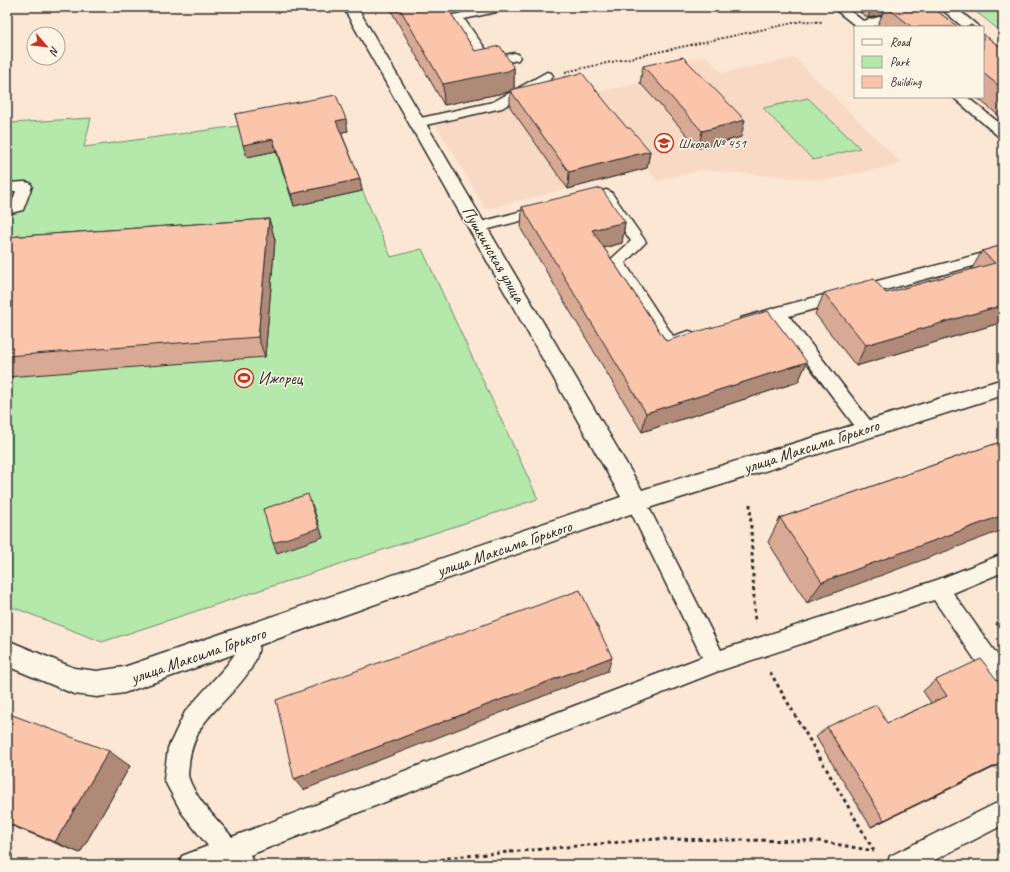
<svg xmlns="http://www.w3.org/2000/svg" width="1010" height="872" font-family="Caveat,sans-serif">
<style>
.built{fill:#f8d9c5}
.green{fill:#b4e9ab;stroke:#708a6b}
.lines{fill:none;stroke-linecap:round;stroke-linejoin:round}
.service-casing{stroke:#2b2b2b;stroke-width:3}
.minor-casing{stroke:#2b2b2b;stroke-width:3}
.path-far1{stroke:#2b2b2b;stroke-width:2;stroke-dasharray:2 2;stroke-linecap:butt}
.path{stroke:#2b2b2b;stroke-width:3;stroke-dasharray:3.5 3.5;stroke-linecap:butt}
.service{fill:#fcf5e5;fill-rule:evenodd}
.minor{fill:#fcf5e5;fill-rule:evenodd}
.wall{fill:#d8a994;stroke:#2b2b2b}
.shaded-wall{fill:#b08a78;stroke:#2b2b2b}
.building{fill:#fbc5ac;stroke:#2b2b2b}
.labels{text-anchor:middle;stroke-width:3;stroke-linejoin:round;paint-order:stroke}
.far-poi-label{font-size:14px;fill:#2b2b2b;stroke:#fcf5e5;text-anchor:start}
.street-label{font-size:17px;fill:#2b2b2b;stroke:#fcf5e5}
.poi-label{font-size:17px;fill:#2b2b2b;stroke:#fcf5e5;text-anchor:start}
</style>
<rect width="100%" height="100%" fill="#fce7d4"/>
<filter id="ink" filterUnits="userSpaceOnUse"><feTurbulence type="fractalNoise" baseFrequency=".025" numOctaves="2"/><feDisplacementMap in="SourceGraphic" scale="8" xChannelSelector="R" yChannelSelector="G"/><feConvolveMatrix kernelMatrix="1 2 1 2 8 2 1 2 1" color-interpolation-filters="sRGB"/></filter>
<g filter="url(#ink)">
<path class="built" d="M706,56L722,73L795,58L902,164L823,180L702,170L657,181L647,168L486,209L435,123L510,107L585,95L680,74L672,64Z"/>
<g class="green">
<path d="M970,7H1003V33Z"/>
<path d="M808,98L860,148L813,160L763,108Z"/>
<path d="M338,106L348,131L338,133L391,257L422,249L538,499L102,642L7,605V130L11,123L91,118L84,147L238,126Z"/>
</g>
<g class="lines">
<g class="service-casing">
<g id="service">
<path d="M489,7H512L510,9L464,19L492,58L514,53L518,54L520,57L518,60L489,66L485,65L451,17L453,15Z"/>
<path d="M832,7H845L863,21L920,7H940L938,9L870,27H857Z"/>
<path d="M547,72L551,73L553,76L551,79L502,108L417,127L412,126L410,123L412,120L493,102Z"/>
<path d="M953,97H967L1003,126V137L998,136Z"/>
<path d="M25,182L30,183L32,186L23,210L7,214V204L12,203L16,191H7V183Z"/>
<path d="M606,190L611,192L646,242L625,263L673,336L689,331L695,333L697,337L695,341L669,349L663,347L608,262L631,241L603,200L582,206L577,204L575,201L577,198Z"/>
<path d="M545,205L550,207L552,210L550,213L478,232L473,230L471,227L473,224Z"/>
<path d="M1003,248V258L789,316L872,423L875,428L872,433L866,435L860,433L775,320L747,328L741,326L739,322L741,318L778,307Z"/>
<path d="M636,494L643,496L721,650L937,580L1003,554V572L953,593L1003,663V692L995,689L934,600L716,672L250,855L255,865H179L182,856L208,846L182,813L168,787L164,779L168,748L185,712L227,665L237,651L238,638L242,631L249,628L256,631C272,667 216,702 200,729C194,741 190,751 189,764C189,768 187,774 189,779C197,801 217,819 232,837L702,657L626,502L629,496Z"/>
<path d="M1003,800V825L925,865H887L890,856Z"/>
</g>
</g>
<g class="minor-casing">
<g id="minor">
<path d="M343,7H357L642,490L1003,379V395L636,512L124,693L97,697L74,694L7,666V640L74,668L97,671L124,667L621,497Z"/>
<path d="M939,7H955L979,27H963Z"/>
</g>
</g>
<g class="path-far1">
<path d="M999,7L1003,10"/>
<path d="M565,72L802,21L823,22"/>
</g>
<g class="path">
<path d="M750,504L755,623"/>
<path d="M996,624H1003"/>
<path d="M770,672L874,851"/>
<path d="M413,865L454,857L655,839L818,841L874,851"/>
</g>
<use href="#service" class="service"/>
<use href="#minor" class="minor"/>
</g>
<g class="wall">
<path d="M389,7H451L447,8L475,51L514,68V89L627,128L650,151L647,168L568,189L510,107V91L508,92L444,105Z"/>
<path d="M853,7H932L958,27H877L882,15L868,18Z"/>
<path d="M983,34L1003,49V119L976,97H983Z"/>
<path d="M643,66L741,137L699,148L640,83Z"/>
<path d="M235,114L348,131L341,132L360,179L362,191L294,206L276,151L247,157Z"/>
<path d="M522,207L625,222L622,243L604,248L666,341L807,362L798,382L642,432L521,229Z"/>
<path d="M269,219L275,240L265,357L7,377V237Z"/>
<path d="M1003,245V322L856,366L815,314L824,293H886L971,270L982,251Z"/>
<path d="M1003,441L807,603L768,542L780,518Z"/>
<path d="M936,680L1003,688V763L871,827L816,737L827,727L887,723L931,703L923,691Z"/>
<path d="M7,713L130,766L80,853L7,824Z"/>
</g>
<g class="shaded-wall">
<path d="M872,7H885L882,15L868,18Z"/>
<path d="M514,68V89L508,92L444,105L443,84Z"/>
<path d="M346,119L348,131L338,133L336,121Z"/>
<path d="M745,120L741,137L699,148L702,131Z"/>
<path d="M273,139L276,151L247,157L243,145Z"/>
<path d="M650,151L647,168L568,189L569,172Z"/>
<path d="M360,179L362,191L294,206L291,194Z"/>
<path d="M269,219L275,240L265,357L258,337Z"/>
<path d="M625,222L622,243L590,251L592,230Z"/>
<path d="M1003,305V322L856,366L866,345Z"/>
<path d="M807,362L798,382L642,432L646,413Z"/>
<path d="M312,504L323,537L277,553L273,543Z"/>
<path d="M1003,515V530L807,603L822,582Z"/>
<path d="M612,657L608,671L303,790L294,779Z"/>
<path d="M109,751L130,766L80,853L55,842Z"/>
<path d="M1003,762V763L871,827L884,820Z"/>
</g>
<g class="building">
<path d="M399,7H447L475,51L500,46L514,68L508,71L443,84Z"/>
<path d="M887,7H932L958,27H912Z"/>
<path d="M972,25L974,27H963Z"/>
<path d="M983,34L1003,49V89L983,73Z"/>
<path d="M683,57L745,120L702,131L643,66Z"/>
<path d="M582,73L627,128H630L650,151L569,172L510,90Z"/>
<path d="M336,95L346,119L336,121L360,179L291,194L273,139L243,145L235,114Z"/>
<path d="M601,188L625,222L592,230L666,341L768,311L807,362L646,413L522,207Z"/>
<path d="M269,219L258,337L7,356V237Z"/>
<path d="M1003,245V305L866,345L824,293L874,279L886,293L995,263L982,251Z"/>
<path d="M1003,441V515L822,582L780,518Z"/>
<path d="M308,494L319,528L273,543L263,509Z"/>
<path d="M580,590L612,657L294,779L276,700Z"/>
<path d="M981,659L1003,688V762L884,820L827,727L876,705L887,723L947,696L936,680Z"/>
<path d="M7,713L109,751L55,842L7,823Z"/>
</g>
</g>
<defs>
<g id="school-ring" transform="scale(1)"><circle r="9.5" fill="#fcf5e5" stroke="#c8321e" stroke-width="1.5"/><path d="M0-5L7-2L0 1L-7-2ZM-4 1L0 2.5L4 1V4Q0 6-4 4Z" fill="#c8321e"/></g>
<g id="stadium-ring" transform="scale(1)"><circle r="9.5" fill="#fcf5e5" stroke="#c8321e" stroke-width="1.5"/><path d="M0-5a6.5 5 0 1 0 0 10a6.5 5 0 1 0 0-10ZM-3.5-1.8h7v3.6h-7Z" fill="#c8321e"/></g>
</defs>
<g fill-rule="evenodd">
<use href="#school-ring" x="664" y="143"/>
<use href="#stadium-ring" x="244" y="378"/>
</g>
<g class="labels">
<g class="far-poi-label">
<text x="678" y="148">Школа № 451</text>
</g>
<g class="street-label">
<text transform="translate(494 254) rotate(60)" y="6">Пушкинская улица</text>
<text transform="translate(811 446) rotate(-18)" y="6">улица Максима Горького</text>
<text transform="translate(504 548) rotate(-19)" y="6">улица Максима Горького</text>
<text transform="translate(198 655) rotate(-19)" y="6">улица Максима Горького</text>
</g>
<g class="poi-label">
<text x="258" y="384">Ижорец</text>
</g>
</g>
<rect width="1010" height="872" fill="none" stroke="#fcf5e5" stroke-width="24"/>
<rect x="12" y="12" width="986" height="848" fill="none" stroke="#2b2b2b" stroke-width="1.5" filter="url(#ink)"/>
<rect x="854" y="26" width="130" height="72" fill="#fcf5e5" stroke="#a8a49b"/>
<rect x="862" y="39" width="20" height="6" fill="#fcf5e5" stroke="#a8a49b"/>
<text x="890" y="46" font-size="12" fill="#2b2b2b">Road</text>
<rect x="862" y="56" width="20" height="12" fill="#b4e9ab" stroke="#a8a49b"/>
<text x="890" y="66" font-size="12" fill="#2b2b2b">Park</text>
<rect x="862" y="76" width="20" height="12" fill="#fbc5ac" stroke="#a8a49b"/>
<text x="890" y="86" font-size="12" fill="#2b2b2b">Building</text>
<g transform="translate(46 46) rotate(118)"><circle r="19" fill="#fcf5e5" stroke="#a8a49b"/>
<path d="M0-3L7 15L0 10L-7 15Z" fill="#c8321e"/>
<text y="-6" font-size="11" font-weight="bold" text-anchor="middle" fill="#2b2b2b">N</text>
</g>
</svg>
